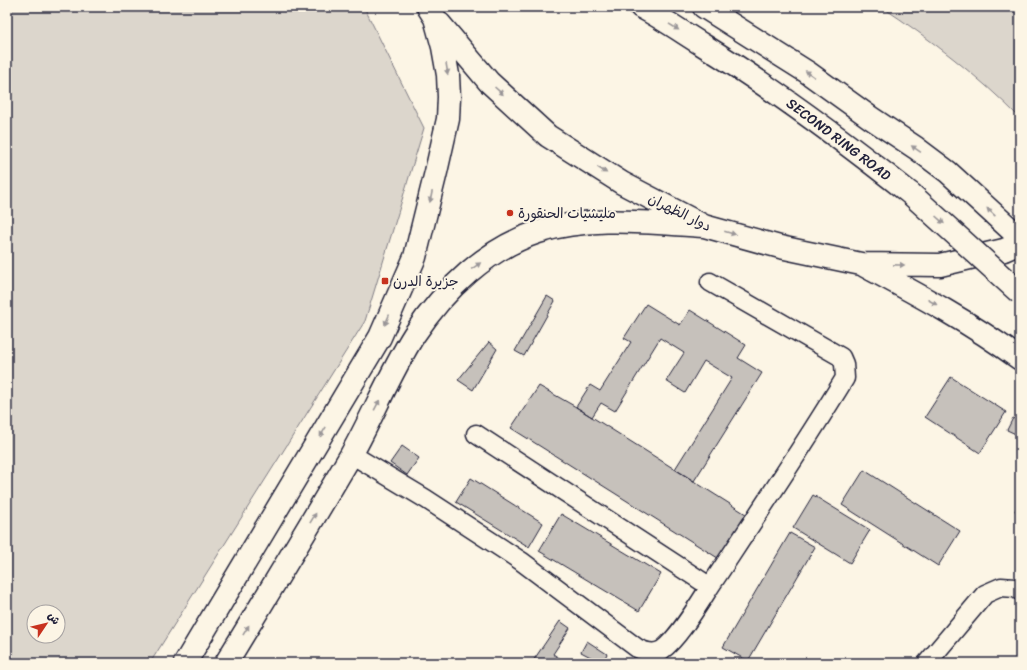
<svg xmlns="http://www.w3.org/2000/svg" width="1027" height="670" viewBox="0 0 1027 670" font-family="Sriracha,'Playpen Sans Arabic',sans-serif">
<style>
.green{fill:#dcd6cc;stroke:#7f7c84;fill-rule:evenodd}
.building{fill:#c6c1bb;stroke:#22223b}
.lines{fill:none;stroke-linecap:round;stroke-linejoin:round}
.street-casing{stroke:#22223b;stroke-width:21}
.highway-casing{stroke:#22223b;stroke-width:25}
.street{stroke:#fcf5e5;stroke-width:18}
.highway{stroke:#fcf5e5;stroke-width:22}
.highway-bridge-casing{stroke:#22223b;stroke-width:25;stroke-linecap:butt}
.highway-bridge{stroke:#fcf5e5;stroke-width:22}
.oneway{fill:#9a9698}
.poi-dot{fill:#c8321e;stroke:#fcf5e5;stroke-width:1.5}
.labels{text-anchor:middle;stroke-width:4;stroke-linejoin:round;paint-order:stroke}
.street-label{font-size:14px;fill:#22223b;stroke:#fcf5e5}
.poi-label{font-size:14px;fill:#22223b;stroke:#fcf5e5;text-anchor:start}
</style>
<rect width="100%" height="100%" fill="#fcf5e5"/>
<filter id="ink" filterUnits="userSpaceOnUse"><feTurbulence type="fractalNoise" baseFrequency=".025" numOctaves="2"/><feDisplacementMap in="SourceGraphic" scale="8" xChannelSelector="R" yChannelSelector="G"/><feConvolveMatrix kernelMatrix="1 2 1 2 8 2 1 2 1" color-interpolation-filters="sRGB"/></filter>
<g filter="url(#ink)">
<!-- green -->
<path class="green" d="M7,7H364L424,128L365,321L150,663H7ZM34,612H58V636H34Z
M882,7H1020V118C981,78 929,38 882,7Z"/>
<!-- building -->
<path class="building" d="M547,296L555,301L524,356L515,351Z
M646,304L680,325L690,310L746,345L738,358L762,373L694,481L675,469L732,378L704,361L685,393L666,381L684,353L660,338L615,411L601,403L592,417L576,407L590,385L600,391L631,342L624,338Z
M489,342L497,349L473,390L458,380Z
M951,377L1006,412L980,453L925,417Z
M539,386L576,407L749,516L721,560L511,428Z
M1013,418L1020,421V436L1007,430Z
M402,446L419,458L407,475L390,463Z
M864,470L960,531L938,566L842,505Z
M471,478L543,523L529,547L456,502Z
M813,495L870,530L850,563L793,528Z
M1020,502V514L1015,511Z
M561,514L661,574L639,611L539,551Z
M790,533L815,547L748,661L723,647Z
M560,621L570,628L553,654L567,663H536L533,661Z
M587,641L607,654L602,663L581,652Z"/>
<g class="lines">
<!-- street casing -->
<g class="street-casing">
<path id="street" d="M476,434L709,586
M351,454L426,499L521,561L637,648C645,652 654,655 662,650C679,638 701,600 713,582C758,514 803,447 845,378L844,364L841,357L710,282
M927,663L985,594L1001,587L1015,588L1020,591"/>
</g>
<!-- highway casing -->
<g class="highway-casing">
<path id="highway" d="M641,7C662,18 682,32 703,45C776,90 844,141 911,194
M704,7L807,72L871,118L916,148L948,172L1020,238
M440,24L489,82L548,136L622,183L704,226L780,247L861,264L940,265L1004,250L1020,243
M865,266C919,295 971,323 1020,359
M185,663L380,337L415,257L436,172L448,119L449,97L448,75L443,47L435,18L428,7
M226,663C268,594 310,525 351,455C373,416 390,373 414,335C444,290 486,249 538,232C592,215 649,223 704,226"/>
</g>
<!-- street -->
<use href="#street" class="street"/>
<!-- highway -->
<use href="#highway" class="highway"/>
<!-- highway-bridge casing -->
<g class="highway-bridge-casing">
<path id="highway-bridge" d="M911,194L1020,293"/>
</g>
<!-- highway-bridge -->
<use href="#highway-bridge" class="highway-bridge"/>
</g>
<!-- one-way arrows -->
<defs><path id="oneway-solid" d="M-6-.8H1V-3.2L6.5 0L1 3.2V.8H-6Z"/></defs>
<g class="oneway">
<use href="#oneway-solid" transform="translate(674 27) rotate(32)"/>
<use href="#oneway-solid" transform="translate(447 69) rotate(81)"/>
<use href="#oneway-solid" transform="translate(810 74) rotate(-145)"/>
<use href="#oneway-solid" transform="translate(499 91) rotate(42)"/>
<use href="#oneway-solid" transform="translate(916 149) rotate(-145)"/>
<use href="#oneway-solid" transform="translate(602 170) rotate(33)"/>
<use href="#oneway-solid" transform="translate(431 197) rotate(102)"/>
<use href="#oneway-solid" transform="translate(991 212) rotate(-137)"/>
<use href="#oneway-solid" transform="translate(940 220) rotate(42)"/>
<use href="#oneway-solid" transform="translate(730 233) rotate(16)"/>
<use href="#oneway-solid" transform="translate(899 265) rotate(1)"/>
<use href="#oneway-solid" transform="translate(476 266) rotate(-35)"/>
<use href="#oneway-solid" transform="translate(932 302) rotate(30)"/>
<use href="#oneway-solid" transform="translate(387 320) rotate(114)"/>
<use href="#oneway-solid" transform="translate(377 405) rotate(-62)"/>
<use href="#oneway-solid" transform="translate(323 432) rotate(121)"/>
<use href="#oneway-solid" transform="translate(313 518) rotate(-59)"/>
<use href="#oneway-solid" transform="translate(246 630) rotate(-59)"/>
</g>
</g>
<!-- markers -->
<g class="poi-dot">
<circle cx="510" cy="213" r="4"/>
<rect x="381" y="277" width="8" height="8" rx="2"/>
</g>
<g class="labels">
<!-- street labels -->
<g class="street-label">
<text transform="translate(839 139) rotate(37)" y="5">SECOND RING ROAD</text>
<text transform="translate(680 212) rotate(26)" y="5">دوار الظهران</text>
</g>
<!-- poi labels -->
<g class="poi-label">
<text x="518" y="218">مليشيات الحنقورة</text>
<text x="393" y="286">جزيرة الدرن</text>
</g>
</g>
<!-- margin -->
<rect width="1027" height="670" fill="none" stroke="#fcf5e5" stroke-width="24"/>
<rect x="12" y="12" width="1003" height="646" fill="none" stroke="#22223b" stroke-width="1.5" filter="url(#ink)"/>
<!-- north arrow -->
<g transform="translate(46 624) rotate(55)"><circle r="19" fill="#fcf5e5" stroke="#a5a1a1"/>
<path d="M0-3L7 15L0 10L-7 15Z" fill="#c8321e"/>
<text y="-6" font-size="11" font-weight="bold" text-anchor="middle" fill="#22223b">ش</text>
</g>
</svg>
